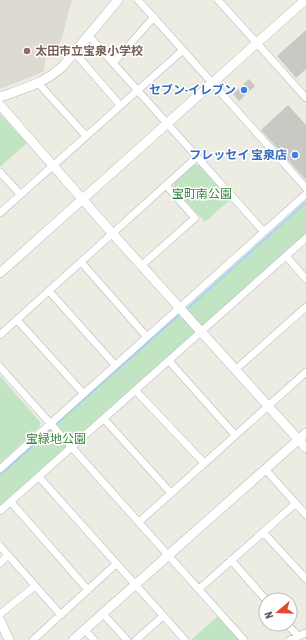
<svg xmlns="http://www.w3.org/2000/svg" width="306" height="640" viewBox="0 0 306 640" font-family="'Asap Condensed','Noto Sans JP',sans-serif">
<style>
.education{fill:#dddbd1}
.green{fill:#c1e4c2}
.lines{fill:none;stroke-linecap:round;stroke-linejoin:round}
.stream{stroke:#a6d2fb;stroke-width:2}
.building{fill:#cac8c2}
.minor-casing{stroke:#b6b9bd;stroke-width:8}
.tertiary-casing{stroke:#b6b9bd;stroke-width:10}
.minor{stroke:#fff;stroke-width:7}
.tertiary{stroke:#fff;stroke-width:9}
.education-dot{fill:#8d6e63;stroke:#fff;stroke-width:1.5}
.shop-dot{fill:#3f7fe0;stroke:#fff;stroke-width:1.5}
.labels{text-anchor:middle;stroke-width:3;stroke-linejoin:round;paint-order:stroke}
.education-label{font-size:12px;font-weight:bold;fill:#785e54;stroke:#fff;text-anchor:start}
.shop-label{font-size:12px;font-weight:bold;fill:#366cbe;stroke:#fff;text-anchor:end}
.park-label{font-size:12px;fill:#398440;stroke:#fff}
</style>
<rect width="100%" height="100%" fill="#edece3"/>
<!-- education -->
<path class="education" d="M0,0H72L60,44L46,59L43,72L0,89Z"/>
<!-- green -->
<path class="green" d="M0,114L27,143L0,167Z
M194,165H199L230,200L205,222L174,188V183Z
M306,202V233L0,506V473Z
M0,376L41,423L39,427L0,463Z
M220,614L244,640H191Z"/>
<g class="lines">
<!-- stream -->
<path class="stream" d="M189,307L306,202
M58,422L179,315
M0,475L49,431"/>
</g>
<!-- building -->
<path class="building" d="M306,30V69L296,78L277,56Z
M249,79L255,86L239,101L233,94Z
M288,105L306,125V180L261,130Z"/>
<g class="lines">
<!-- minor casing -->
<g class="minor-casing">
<path id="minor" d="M138,0L306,188
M218,0L306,98
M89,36L264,232
M75,53L120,105
M113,63L154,17
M38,83L86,136
M0,172L20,194
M0,213L183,50
M286,256L306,279
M81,262L147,337
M142,265L195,218L166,185
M49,291L115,365
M17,320L83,393
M0,335L197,157
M169,361L235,435
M0,367L244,640
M235,370L306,307
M136,391L204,463
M104,419L171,493
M0,469L306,194
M265,469L306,515
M39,477L185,640
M11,502L88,590
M0,511L306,238
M139,522L306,372
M263,532L306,579
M0,546L61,615
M231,560L266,600
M0,563L8,555
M199,589L296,503
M0,614L35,586
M103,614L127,640
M287,624L298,636
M85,630L94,640
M33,640L116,564
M136,640L163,616
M290,640L306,633"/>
</g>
<!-- tertiary casing -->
<g class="tertiary-casing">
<path id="tertiary" d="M0,97C23,89 45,83 63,66L118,0
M0,105L112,233L306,448
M0,273L305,0
M0,620L9,640
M73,640L306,433"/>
</g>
<!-- minor -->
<use href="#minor" class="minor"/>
<!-- tertiary -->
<use href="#tertiary" class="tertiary"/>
</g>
<!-- markers -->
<circle class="education-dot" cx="27" cy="51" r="4"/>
<g class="shop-dot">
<circle cx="244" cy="90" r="4"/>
<circle cx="295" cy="155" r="4"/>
</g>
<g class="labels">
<!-- education labels -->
<g class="education-label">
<text x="35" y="55">太田市立宝泉小学校</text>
</g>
<!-- shop labels -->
<g class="shop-label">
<text x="236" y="94">セブン-イレブン</text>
<text x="287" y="159">フレッセイ 宝泉店</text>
</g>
<!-- park labels -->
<g class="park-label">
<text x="202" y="198">宝町南公園</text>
<text x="56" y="443">宝緑地公園</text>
</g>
</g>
<!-- north arrow -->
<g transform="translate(278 612) rotate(251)"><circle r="19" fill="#ffffff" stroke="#bdbfc1"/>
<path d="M0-3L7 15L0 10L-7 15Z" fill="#e14b36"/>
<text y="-6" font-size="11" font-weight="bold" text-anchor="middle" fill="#5b5f63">N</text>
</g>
</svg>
